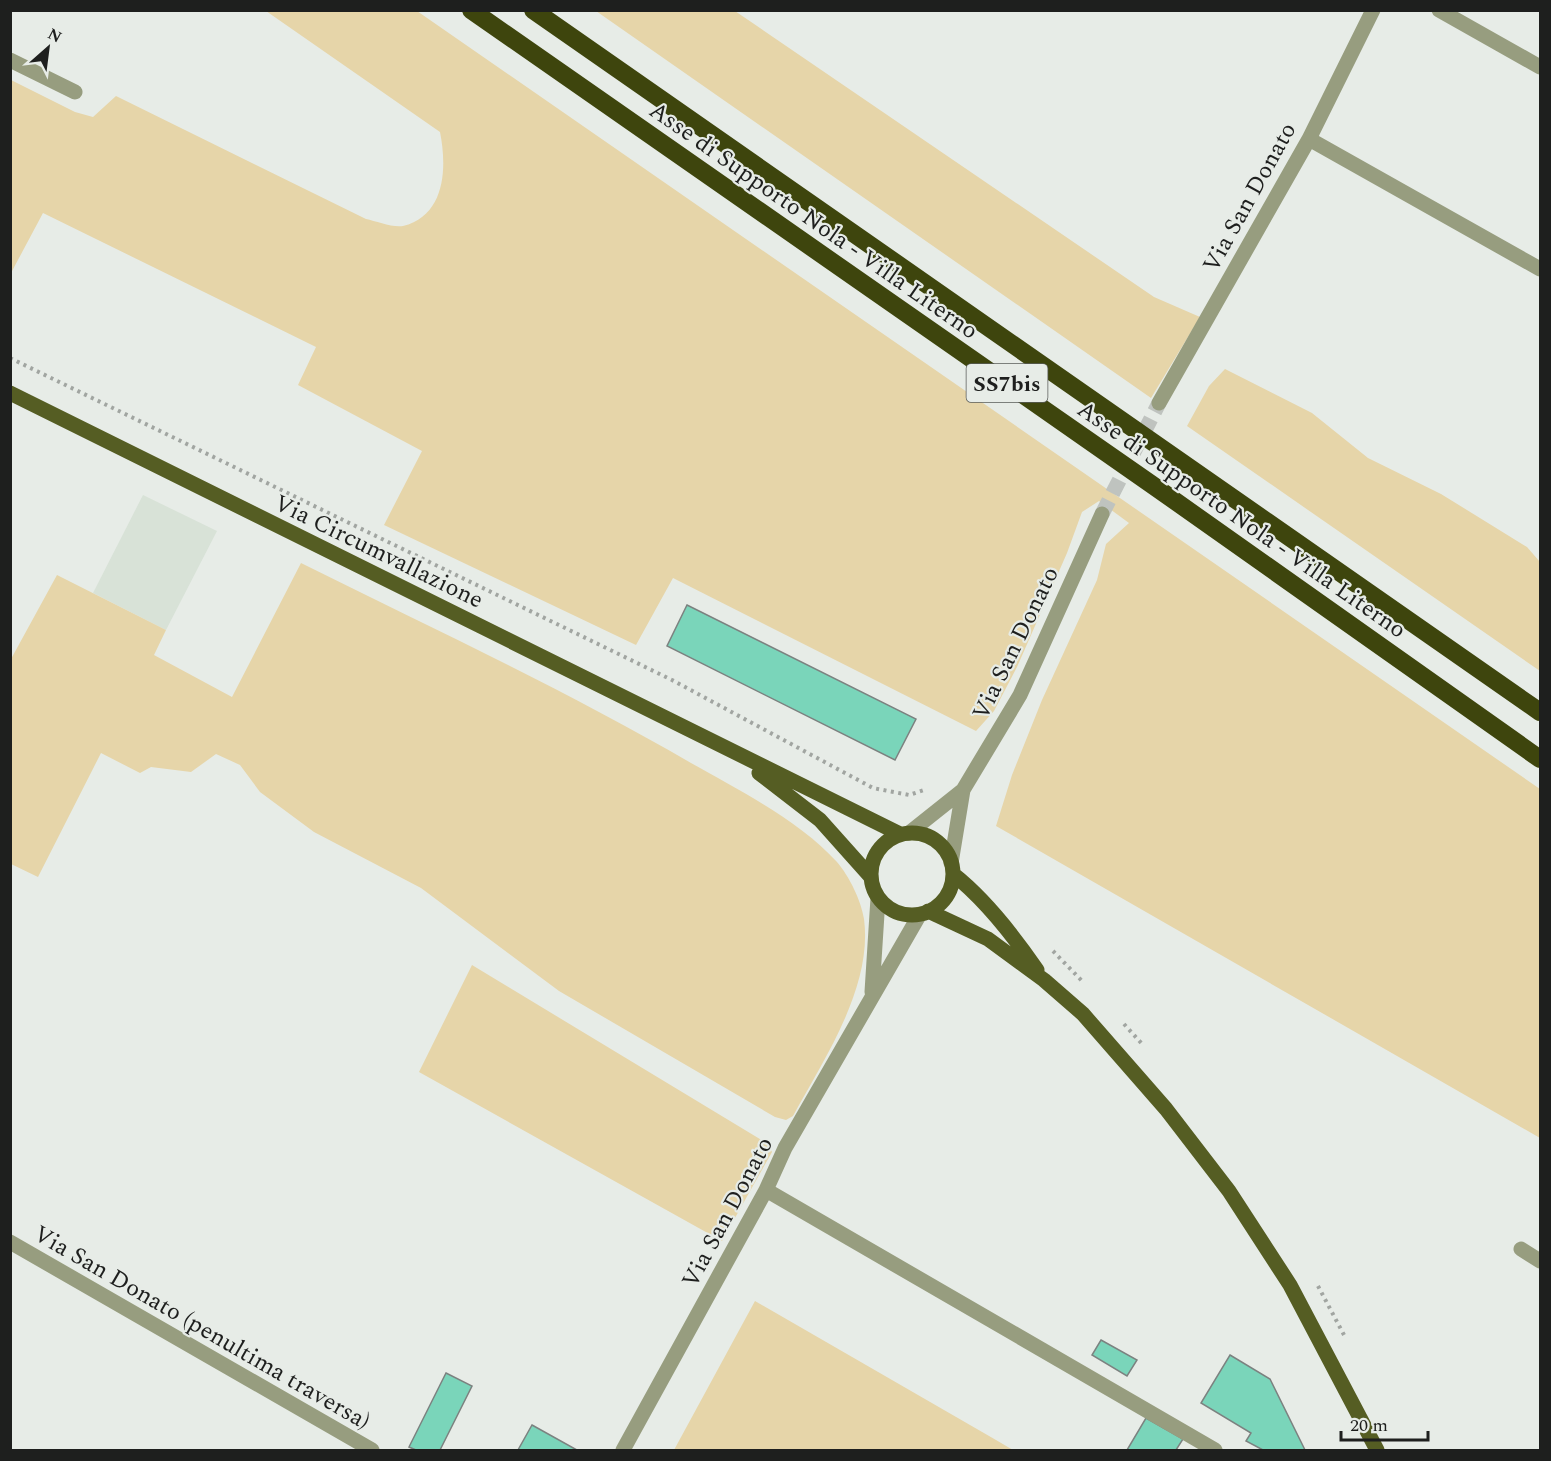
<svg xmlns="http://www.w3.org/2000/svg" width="1551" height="1461" viewBox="0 0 1551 1461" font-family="Spectral,serif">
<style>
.built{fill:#d8e2d7}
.green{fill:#e6d5a9}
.building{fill:#7ad5ba;stroke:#7c8280;stroke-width:1.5}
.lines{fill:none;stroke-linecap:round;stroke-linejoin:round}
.minor-tunnel{stroke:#bfc3bf;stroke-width:15;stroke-dasharray:15 8;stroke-linecap:butt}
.path{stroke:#a1a5a1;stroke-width:4;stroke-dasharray:3 4.5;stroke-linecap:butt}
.minor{stroke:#979d7f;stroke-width:15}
.major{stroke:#555d23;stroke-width:15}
.highway{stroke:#3e450d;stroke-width:18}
.labels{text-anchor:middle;stroke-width:4.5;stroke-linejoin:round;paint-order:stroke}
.shield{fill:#e7ece7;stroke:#5a5c5a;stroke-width:1.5}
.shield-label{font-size:22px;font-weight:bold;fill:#1e1f1e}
.street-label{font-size:24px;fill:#1e1f1e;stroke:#e7ece7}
</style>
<rect width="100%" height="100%" fill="#e7ece7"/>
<!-- built -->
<path class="built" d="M143,495L217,531L166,630L93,593Z"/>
<!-- green -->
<path class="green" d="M266,11H417L1540,789V1138L996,826L1012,775L1042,700L1097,580L1106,544L1129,523L1099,501L1082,512L1067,553L1017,667L994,711L976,731L673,578L636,645L384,525L422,451L298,385L316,347L43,213L11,273V80L75,112L93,117L116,96L366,219C376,221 393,228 403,226C446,215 447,167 440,132Z
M596,11H735L1154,297L1200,317L1151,398Z
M1225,369L1312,413L1368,458L1441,494L1527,547L1540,562V671L1187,426L1209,386Z
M301,563C432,628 565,690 691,763C739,790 800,821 837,862C849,876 861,900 864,919C873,987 824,1059 793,1116L786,1120L775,1117L559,991L421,888L314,832L260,792L240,765L216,754L191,772L151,767L140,773L101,753L38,877L11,864V659L57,575L166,630L154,655L232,697Z
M472,965L768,1144L772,1152L722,1241L419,1072Z
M755,1301L996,1440L1013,1450H674Z"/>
<!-- building -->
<path class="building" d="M687,605L916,719L895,760L667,646Z
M1101,1340L1137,1360L1127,1376L1092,1355Z
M1230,1355L1270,1379L1305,1450H1263L1246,1441L1251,1433L1201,1403Z
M446,1373L472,1386L440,1450H416L409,1447Z
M1146,1418L1183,1439L1176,1450H1127Z
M532,1425L577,1450H518Z"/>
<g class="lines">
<!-- minor-tunnel -->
<path class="minor-tunnel" d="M1102,514L1159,403"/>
<!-- path -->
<path class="path" d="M10,358L672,680L873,788L909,795L924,790
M1053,951L1083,982
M1124,1024L1143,1045
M1318,1286L1344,1335"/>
<!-- minor -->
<path class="minor" d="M1439,10L1540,67
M10,60L75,92
M1309,139L1540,269
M1159,403L1309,139L1373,10
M909,833L963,790
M951,863L963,790L1020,695L1102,514
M872,992L878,898
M766,1190L1215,1450
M10,1242L372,1450
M1521,1249L1540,1261
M623,1450L766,1190L785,1148L920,914"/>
<!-- major -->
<path class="major" d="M10,393L900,834
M759,773L820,820L870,876
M871 874a41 41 0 1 1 82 0a41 41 0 1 1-82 0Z
M953,874C986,900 1013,935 1037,970
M928,911L988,939L1044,980L1083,1014L1166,1109L1229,1191L1290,1285L1377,1450"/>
<!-- highway -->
<path class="highway" d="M471,10L1151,484L1540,759
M533,10L1540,712"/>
</g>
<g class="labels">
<!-- shield labels -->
<rect class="shield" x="966.5" y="364" width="81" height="38" rx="4.5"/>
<g class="shield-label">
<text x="1007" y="391">SS7bis</text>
</g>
<!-- street labels -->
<g class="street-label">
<text transform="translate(1249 197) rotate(-61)" y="8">Via San Donato</text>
<text transform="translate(814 220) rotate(35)" y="8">Asse di Supporto Nola - Villa Literno</text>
<text transform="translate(1242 519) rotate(35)" y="8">Asse di Supporto Nola - Villa Literno</text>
<text transform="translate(379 551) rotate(26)" y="8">Via Circumvallazione</text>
<text transform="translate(1015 643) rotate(-64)" y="8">Via San Donato</text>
<text transform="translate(727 1212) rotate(-62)" y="8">Via San Donato</text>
<text transform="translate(202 1327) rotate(30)" y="8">Via San Donato (penultima traversa)</text>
</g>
</g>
<!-- border -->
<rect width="1551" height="1461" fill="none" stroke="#1e1f1e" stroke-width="24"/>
<!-- north arrow -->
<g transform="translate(48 48) rotate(28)" stroke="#e7ece7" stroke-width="4.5" paint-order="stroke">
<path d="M0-4.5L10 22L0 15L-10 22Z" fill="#1e1f1e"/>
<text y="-9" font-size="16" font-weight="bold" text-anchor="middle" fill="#1e1f1e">N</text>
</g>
<!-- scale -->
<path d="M1341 1431v9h87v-9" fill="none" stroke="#1e1f1e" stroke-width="3"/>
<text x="1350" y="1431" font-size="18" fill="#1e1f1e" stroke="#e7ece7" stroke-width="4.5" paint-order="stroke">20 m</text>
</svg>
